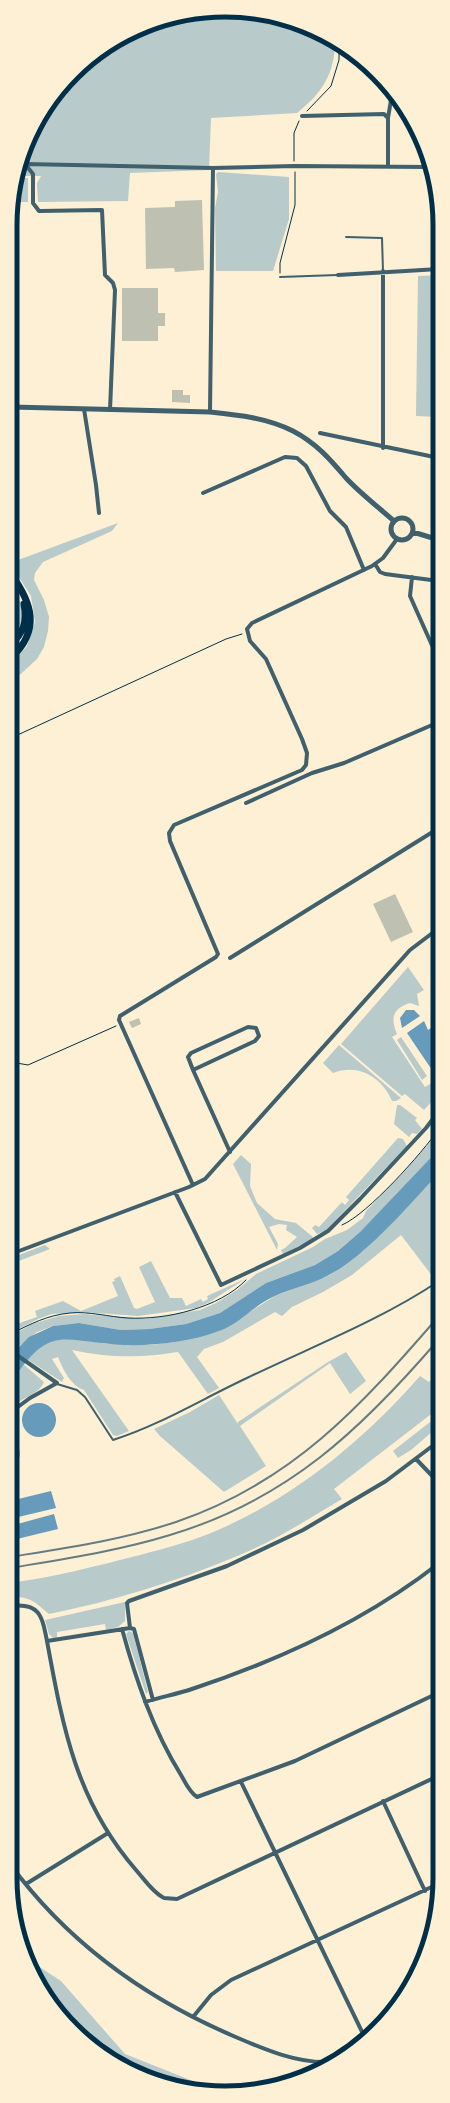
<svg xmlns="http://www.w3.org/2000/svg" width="450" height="2103" viewBox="0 0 450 2103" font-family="Jost,sans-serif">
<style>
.green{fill:#b9caca}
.water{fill:#669bbc}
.building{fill:#bec0b2}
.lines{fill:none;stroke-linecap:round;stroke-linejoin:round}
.path{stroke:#003049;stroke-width:1}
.service{stroke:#3f606c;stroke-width:2}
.minor{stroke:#3f606c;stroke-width:4}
.tertiary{stroke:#3f606c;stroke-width:5}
.trunk{stroke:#003049;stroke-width:7}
.rail{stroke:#657d81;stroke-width:2}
.rim{fill:none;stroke:#003049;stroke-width:5}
</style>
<rect width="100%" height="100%" fill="#fdf0d5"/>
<!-- green -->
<path class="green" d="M253,12L320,32L335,43C334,75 322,93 297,113L211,118L209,170L130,173L128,201L38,202L37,183L41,176H19L39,118L94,55L169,17Z
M218,172L289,177V219L273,271H216L215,208L218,192L216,174Z
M18,178H28V202H12Z
M439,275V417L416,416L418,276Z
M118,523L112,531L43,562L35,573L34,580L44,600L49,617L48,631L44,647L37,659L11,683V664L27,646L35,622L31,596L11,565V549L18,560Z
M11,585C25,605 26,620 11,640Z
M408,967L424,990L417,994L419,1006L410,1003C393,1008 390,1018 397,1034L392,1037L425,1087L435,1081L439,1086L437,1089L439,1094L424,1110L405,1094L402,1096L341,1044Z
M401,1037L427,1076L422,1080L397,1040Z
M339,1045L401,1098L396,1101H392C382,1077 358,1063 333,1073L323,1063Z
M397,1105H400L417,1118L415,1120L422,1129L417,1134L412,1133L409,1137L394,1124Z
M439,1132V1149L360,1232L338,1251L315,1265L266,1283L220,1313L186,1324L149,1329L121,1330L79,1323L53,1326L37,1332L14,1350L11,1348V1336L32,1324L59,1316L84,1314L146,1319L200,1310L216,1303L237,1290L256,1274L313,1247L325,1239L347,1230L363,1218L366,1211L404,1172Z
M398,1138L403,1139L407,1146L325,1231L317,1234L312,1228L315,1225L319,1227L342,1202L345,1205L349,1200L346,1197Z
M241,1155L251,1164L250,1186L257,1203L275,1219L296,1223L313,1237L311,1240L283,1254L281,1250L285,1248L297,1237L286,1230L287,1225L279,1224L269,1227L278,1244L277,1250L233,1164Z
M439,1173V1279L436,1281L401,1235L352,1275L323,1292L292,1307L282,1316L275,1312L223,1342L204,1349L197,1357L219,1388L208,1394L178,1352C142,1358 107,1358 72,1350L129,1431L117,1436L113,1435L84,1390C70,1385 63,1369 58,1357L52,1359L64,1378L62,1382L27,1359L40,1347L53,1341L65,1339H78L107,1344L151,1345L175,1342L219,1331L275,1296L330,1275L363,1251Z
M45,1245L50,1249L11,1264V1258Z
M151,1261L170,1298H182L186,1306L201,1299L203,1302L208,1299L207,1296L245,1279L208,1303L196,1308L138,1316L82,1312L52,1314L38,1319L11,1333V1326L37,1317L35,1311L63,1301L81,1311L118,1296L112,1282L115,1281L114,1279L120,1276L134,1308L137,1309L155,1302L139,1267Z
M346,1352L366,1381L350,1394L330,1363L240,1426L266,1466L224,1492L160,1436L154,1429L190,1412L219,1395L238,1424V1422L328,1362Z
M23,1364L44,1382C39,1395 20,1398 11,1408V1383Z
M439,1370V1408L334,1489L342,1499C307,1520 273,1542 235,1557C175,1582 113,1601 49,1614C35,1602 30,1596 10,1597V1583C54,1577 97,1566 140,1555C166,1548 193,1541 218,1530C296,1496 364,1440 420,1376L429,1382Z
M439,1415V1426L411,1450L398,1458L393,1451Z
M125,1602V1621L118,1627L106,1630L105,1624L57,1632V1638H53L49,1634L45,1620Z
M129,1631L133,1633L148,1692L146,1694L126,1634Z
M25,1955L32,1962L61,1981L125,2054L198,2083L214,2092L143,2077L73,2030L26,1960Z"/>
<!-- water -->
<path class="water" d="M406,1010H414L420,1016L402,1028L400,1018Z
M424,1021L428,1030L437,1024L439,1028V1069L434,1073L407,1033Z
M439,1149V1173C409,1205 367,1255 329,1275C309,1286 286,1289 267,1300C251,1309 237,1325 219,1331C189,1342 155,1346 124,1345C63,1342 50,1322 11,1383V1355L29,1337L53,1326L79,1323L121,1330L149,1329L186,1324L220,1313L266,1283L315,1265L338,1251L360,1232Z
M22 1420a17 17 0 1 1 34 0a17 17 0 1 1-34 0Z
M10,1438C23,1446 23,1461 10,1469Z
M51,1491L56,1508L10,1519V1501Z
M54,1514L58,1529L13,1540L10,1526Z"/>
<!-- building -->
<path class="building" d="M202,200L204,270L175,272L174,268L146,269L145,208L175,207V201Z
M122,288H158V313H165V326H158V341H122Z
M172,390H183V395H190V403L172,402Z
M395,894L413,932L391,942L373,904Z
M139,1018L141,1024L132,1028L129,1022Z"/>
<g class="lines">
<!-- path -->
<path class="path" d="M307,111L331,86L339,60V46
M294,161V133L299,121
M280,273V263L295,205V172
M11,738L226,639L242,634
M11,1062L28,1065L116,1026
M342,1225C368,1214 422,1153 439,1129
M11,1334C30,1324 48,1315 70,1313C89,1311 109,1317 128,1318C166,1320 219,1308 246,1280"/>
<!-- service -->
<path class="service" d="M346,237L382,238L383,271
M280,277L337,275
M57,1384L77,1390L85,1397L113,1440C160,1425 202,1399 247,1378C311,1347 379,1321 439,1281"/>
<!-- minor -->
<path class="minor" d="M302,116L384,114L388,118V167
M388,118L392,94
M25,164L33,174V203L39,211L102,210L105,275L113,283L115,290L110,410
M26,164L213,168L294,166L428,167
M383,271V448
M338,275L439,269
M84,409L96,485L99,513
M210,412L213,168
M320,433L439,458
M203,493L285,457L297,458L306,466L330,511L346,527L364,570
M375,564L380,572L385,574L439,581
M412,577L410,596L439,661
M246,803L312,773L344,763L439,722
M230,958L439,828
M193,1070L255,1041L259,1036L256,1028L248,1027L191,1053L188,1057L193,1070L230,1152
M193,1185L119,1020L120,1016L216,957L218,954L170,841L169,833L174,825L302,770L306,765L307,753L302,739L266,659L250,641L247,629L252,623L372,566L383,558L397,539
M175,1192L221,1285L300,1248L328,1231L360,1199L426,1128L439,1111
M11,1254L189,1187L205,1179L410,950L439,928
M11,1412L30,1398L57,1383L11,1351
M416,1459L439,1483
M10,1606C40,1602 42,1616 47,1641L130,1628L127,1603L129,1601L227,1566L303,1530L386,1481L439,1441
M130,1628L134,1629L153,1700
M122,1629C136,1680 153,1730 181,1775C185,1782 190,1793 197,1797L295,1761L438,1693
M47,1641C63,1728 76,1801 136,1870C144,1879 153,1893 164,1898L177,1899L438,1776
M145,1702C161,1697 177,1694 192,1689C280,1660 365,1621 438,1564
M241,1782L366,2040
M383,1801L425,1891
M10,1864C68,1943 148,2000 238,2038C266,2050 297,2063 328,2062
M26,1884L108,1833
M193,2017L211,1995L231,1980L438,1884"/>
<!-- tertiary -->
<path class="tertiary" d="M12,407L210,412C239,415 267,418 293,431C316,443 330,459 346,478C360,493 378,507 394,521
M391 529a11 11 0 1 1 22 0a11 11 0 1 1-22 0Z
M413,532L439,540"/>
<!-- trunk -->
<path class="trunk" d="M11,643C24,634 27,619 24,604
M11,658C41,630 32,603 11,574"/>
<!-- rail -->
<path class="rail" d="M10,1557C66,1548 122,1540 176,1522C293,1482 361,1406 439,1316
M10,1568C64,1559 118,1551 170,1535C287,1500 361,1430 439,1339"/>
</g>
<!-- crop -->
<path d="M0 0H450V2103H0ZM225 17H225A208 208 0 0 1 433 225V1878A208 208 0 0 1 225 2086H225A208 208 0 0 1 17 1878V225A208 208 0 0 1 225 17Z" fill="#fdf0d5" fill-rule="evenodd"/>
<path class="rim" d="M225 17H225A208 208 0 0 1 433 225V1878A208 208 0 0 1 225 2086H225A208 208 0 0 1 17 1878V225A208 208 0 0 1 225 17Z"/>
</svg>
